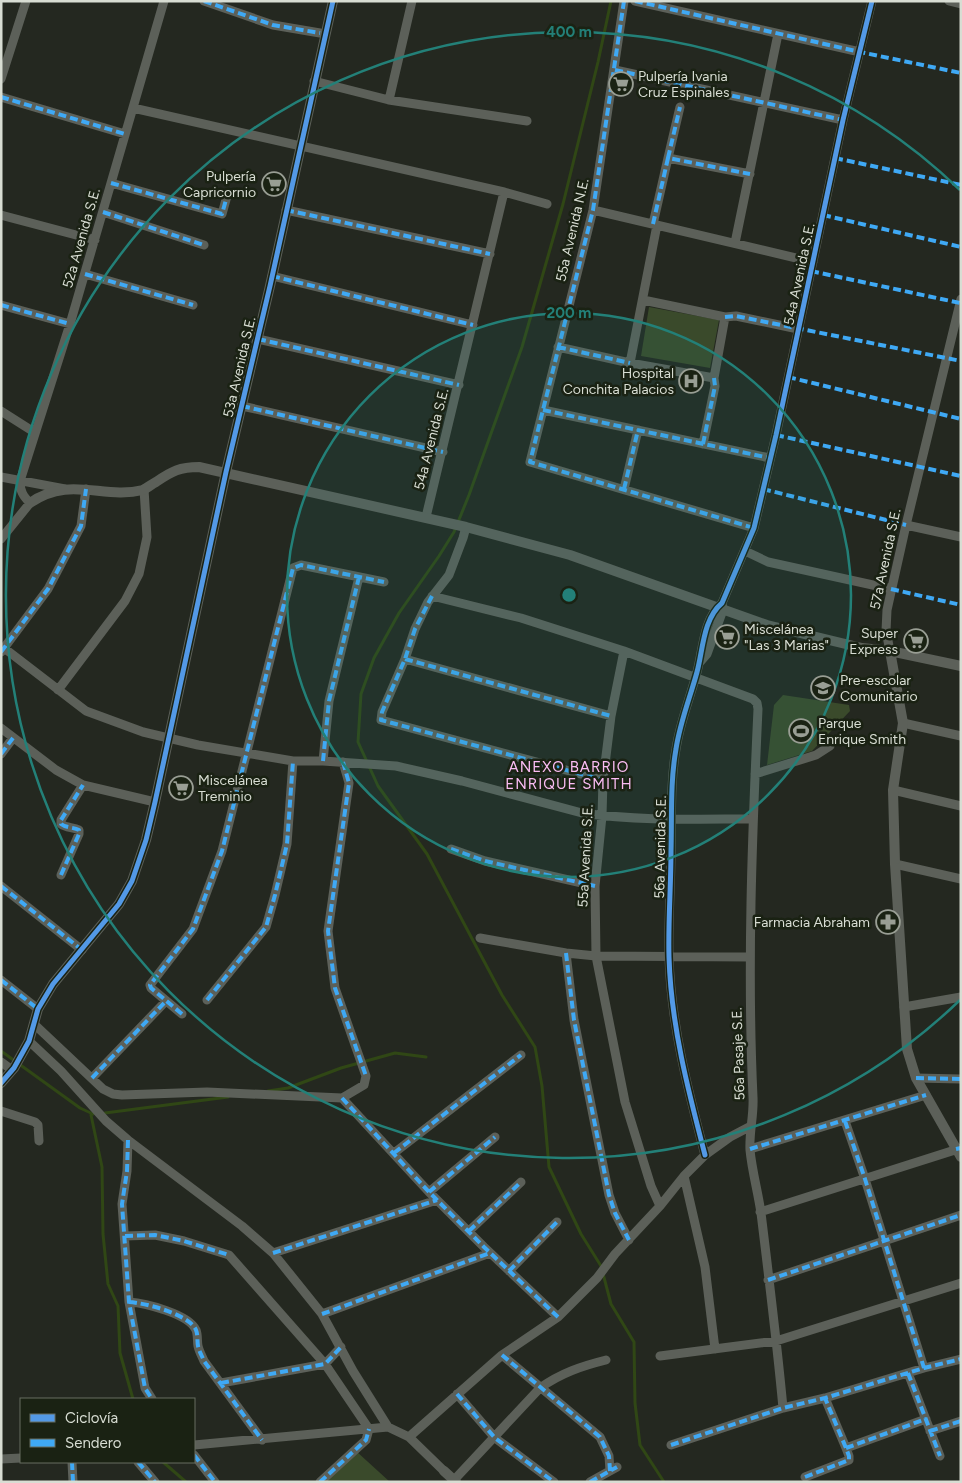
<svg xmlns="http://www.w3.org/2000/svg" width="962" height="1483" viewBox="0 0 962 1483" font-family="Figtree,sans-serif">
<style>
.green{fill:#3a4a2b}
.lines{fill:none;stroke-linecap:round;stroke-linejoin:round}
.stream{stroke:#304715;stroke-width:3}
.minor{stroke:#5c6059;stroke-width:9}
.tertiary{stroke:#5c6059;stroke-width:10}
.quiet{stroke:#3fa9f5;stroke-width:4;stroke-dasharray:8 4;stroke-linecap:butt}
.cycleway-casing{stroke:#1a2213;stroke-width:8}
.cycleway{stroke:#5399e6;stroke-width:5}
.ring{fill:none;stroke:#238078;stroke-width:2.5}
.labels{text-anchor:middle;stroke-width:5;stroke-linejoin:round;paint-order:stroke}
.poi-label{font-size:14px;fill:#d8ddd3;stroke:#1a2213;text-anchor:start}
.street-label{font-size:14px;fill:#d8ddd3;stroke:#1a2213}
.neighbourhood-label{font-size:15px;letter-spacing:1px;fill:#fabcf3;stroke:#1a2213}
.centre{fill:#238078;stroke:#1a2213;stroke-width:2.5}
.ring-label{font-size:15px;text-anchor:middle;font-weight:bold;fill:#238078;stroke:#1a2213;stroke-width:5;stroke-linejoin:round;paint-order:stroke}
</style>
<rect width="100%" height="100%" fill="#242820"/>
<!-- green -->
<path class="green" d="M649,307L719,320L710,368L641,356Z
M783,695L849,705L850,711L812,751L767,765L774,705Z
M356,1451L390,1482H322Z"/>
<g class="lines">
<!-- stream -->
<path class="stream" d="M611,1L598,62L563,204L522,347L469,495L454,532L439,556L399,613L374,658L361,694L358,742L378,786L427,854L502,995L535,1047L542,1086L549,1167L581,1234L601,1266L611,1304L634,1342L635,1403L640,1445L664,1482
M1,1051L80,1108L93,1114
M268,1091L288,1088L341,1068L395,1053L426,1057
M105,1113L228,1097
M91,1115L102,1167L103,1234L108,1284L118,1306L120,1353L133,1399
M163,1462L186,1482"/>
<!-- minor -->
<path class="minor" d="M204,1L273,25L320,33
M624,1L593,210L530,462L754,528
M635,1L860,52
M949,1L961,4
M615,70L843,120
M1,79L26,1
M314,81L389,100L527,121
M1,97L125,134
M389,100L412,1
M133,108L504,192L547,204
M668,158L680,107
M111,183L222,214L227,196
M286,210L490,254
M593,210L813,262
M103,212L204,245
M1,215L95,240
M653,224L668,158L750,174
M735,243L778,34
M85,274L193,305
M272,276L473,325
M643,300L725,317L736,316L798,329
M1,305L70,324
M258,339L459,385
M558,347L630,363L714,378
M630,363L657,225
M242,406L443,452
M543,410L770,458
M1,411L34,432
M703,444L715,386L714,378L725,317
M1,477L65,489
M624,489L638,430
M426,517L504,192
M906,525L961,537
M466,527L463,538L449,575L428,602L415,629L405,659L382,712L381,720L603,780
M1,539L30,503C23,496 20,491 20,481L70,324L164,1
M745,551L768,562L891,589
M432,596L521,618L624,651L753,699L757,703L758,709C752,838 747,968 753,1097C754,1115 749,1132 750,1150C752,1171 758,1192 761,1213C769,1278 777,1343 783,1408
M4,648L86,711L143,732L198,745L293,761H323L396,766L462,781L582,813C639,821 696,819 753,819
M624,651L611,716L603,780L602,816L595,886L596,956L625,1102L651,1186L660,1206
M890,651L886,631L887,610L906,525L961,299
M1,652L48,589L81,526L86,489
M405,659L611,716
M700,662L707,654L723,610L722,603
M58,690L125,601L139,574L147,537L144,489
M903,723L961,736
M1,728L56,770L83,785L155,802
M1,754L13,738
M323,761L329,701L359,577
M755,774L816,755L830,746
M893,790L961,806
M451,849L485,861L595,886
M895,864L961,879
M61,875L79,834V830C73,827 66,828 61,824V820L83,785
M1,886L82,950
M480,938L566,953L596,956L750,957
M566,953L574,1020L609,1195L615,1213L629,1240
M1,980L38,1009
M207,1000L266,927L275,895L287,844L293,761
M904,1007L961,997
M182,1014L151,988L150,985L193,929L222,851L293,568L301,565L384,582
M34,1024L103,1089L113,1094L122,1095L207,1092L342,1098L364,1085L366,1076L335,988L328,931L349,783L343,762
M29,1041L61,1071L106,1121L128,1140L242,1226L273,1253L322,1314L353,1371L388,1427
M1,1062L12,1070
M92,1078L166,1001
M916,1078L961,1079
M342,1098L429,1192L484,1247L558,1317
M1,1111L35,1122L38,1125L39,1141
M845,1121L865,1179L924,1368
M128,1140L127,1171L122,1204L129,1302L145,1388L152,1399
M750,1149L926,1095
M394,1153L521,1055
M705,1155C688,1090 671,1025 669,957C668,922 671,886 671,851C672,817 670,783 676,749C680,722 690,698 697,672C703,650 703,619 722,603L754,528L776,435L843,120L872,1
M684,1176L705,1267L715,1349
M429,1192L495,1137
M760,1212L961,1148
M469,1231L521,1182
M125,1236L155,1235L184,1241L229,1255L325,1364L369,1429L366,1440L320,1482
M273,1253L437,1200
M509,1271L557,1222
M768,1280L961,1215
M129,1302C145,1303 189,1314 196,1330C198,1335 197,1341 198,1346C199,1351 202,1356 204,1361L262,1440
M322,1314L490,1253
M502,1355L600,1437L609,1456L610,1471
M660,1356L776,1341L961,1283
M908,1373L940,1456
M221,1383L325,1364L341,1347
M457,1394L495,1438L554,1482
M930,1431L961,1421
M409,1437L502,1355L558,1317L597,1278L615,1254L660,1206L684,1176L705,1155L730,1137L751,1126
M194,1445L388,1427L409,1437L444,1471
M671,1445L783,1408L825,1398L924,1368L961,1359
M846,1448L926,1419
M194,1455L215,1482
M1,1459L21,1458
M72,1462L73,1482
M138,1462L155,1482
M805,1477L849,1460V1456L846,1448L825,1398
M454,1480L540,1388C561,1373 582,1366 606,1360
M590,1482L617,1467"/>
<!-- tertiary -->
<path class="tertiary" d="M30,503C70,475 103,500 143,490C147,488 152,484 156,482C172,471 180,467 199,467L466,527L570,555L767,625L862,648L890,651L961,666
M890,651L903,723L893,790L895,864L907,1049L916,1078L961,1157
M1,1083L14,1068L29,1041L38,1009L53,984L119,904L132,881L146,840L155,802L226,472L270,286L333,1
M444,1471L456,1482"/>
<!-- quiet -->
<path class="quiet" d="M204,1L273,25L320,33
M624,1L593,210L530,462L754,528
M635,1L860,52L961,73
M615,70L843,120
M1,97L125,134
M668,158L680,107
M835,158L961,185
M111,183L222,214L227,196
M286,210L490,254
M103,212L204,245
M823,215L961,247
M653,224L668,158L750,174
M811,271L960,303
M85,274L193,305
M272,276L473,325
M1,305L70,324
M725,317L736,316L961,361
M258,339L459,385
M558,347L630,363
M788,377L961,419
M242,406L443,452
M543,410L770,458
M776,435L961,476
M703,444L715,386L714,378
M624,489L638,430
M763,489L906,525
M891,589L961,605
M432,596L415,629L405,659L382,712L381,720L603,780
M1,652L48,589L81,526L86,489
M405,659L611,716
M1,754L13,738
M323,761L329,701L359,577
M343,762L349,783L328,931L335,988L366,1076
M451,849L485,861L595,886
M61,875L79,834V830C73,827 66,828 61,824V820L83,785
M1,886L82,950
M566,953L574,1020L609,1195L615,1213L629,1240
M1,980L38,1009
M207,1000L266,927L275,895L287,844L293,761
M182,1014L151,988L150,985L193,929L222,851L293,568L301,565L384,582
M92,1078L166,1001
M916,1078L961,1079
M342,1098L429,1192L484,1247L558,1317
M845,1121L865,1179L924,1368
M128,1140L127,1171L122,1204L129,1302L145,1388L152,1399
M750,1149L926,1095
M956,1149L961,1148
M394,1153L521,1055
M429,1192L495,1137
M469,1231L521,1182
M125,1236L155,1235L184,1241L229,1255
M273,1253L437,1200
M509,1271L557,1222
M768,1280L961,1215
M129,1302C145,1303 189,1314 196,1330C198,1335 197,1341 198,1346C199,1351 202,1356 204,1361L262,1440
M322,1314L490,1253
M502,1355L600,1437L609,1456L610,1471
M908,1373L940,1456
M221,1383L325,1364L341,1347
M457,1394L495,1438L554,1482
M930,1431L961,1421
M671,1445L783,1408L825,1398L924,1368L961,1359
M846,1448L926,1419
M194,1455L215,1482
M72,1462L73,1482
M138,1462L155,1482
M805,1477L849,1460V1456L846,1448L825,1398
M320,1482L366,1440L369,1429
M590,1482L617,1467"/>
<!-- cycleway casing -->
<g class="cycleway-casing">
<path id="cycleway" d="M1,1083L14,1068L29,1041L38,1009L53,984L119,904L132,881L146,840L155,802L226,472L270,286L333,1
M705,1155C688,1090 671,1025 669,957C668,922 671,886 671,851C672,817 670,783 676,749C680,722 690,698 697,672C703,650 703,619 722,603L754,528L776,435L843,120L872,1"/>
</g>
<!-- cycleway -->
<use href="#cycleway" class="cycleway"/>
</g>
<!-- distance rings -->
<circle cx="569" cy="595" r="282" fill="#238078" fill-opacity=".12"/>
<g class="ring">
<circle cx="569" cy="595" r="282"/>
<path d="M960 1000A563 563 0 1 1 960 190"/>
</g>
<!-- icons -->
<defs>
<g id="supermarket-ring" transform="scale(1.25)"><circle r="9.5" fill="#1a2213" stroke="#999e94" stroke-width="1.5"/><path d="M-6-5.5h2.5l.6 2H6L4.5 2H-2.5L-4.4-4H-6ZM-1.5 3.2a1.3 1.3 0 1 0 .1 0ZM3 3.2a1.3 1.3 0 1 0 .1 0Z" fill="#999e94"/></g>
<g id="hospital-ring" transform="scale(1.25)"><circle r="9.5" fill="#1a2213" stroke="#999e94" stroke-width="1.5"/><path d="M-5-5h3v3.5h4V-5h3V5h-3V1.5h-4V5h-3Z" fill="#999e94"/></g>
<g id="school-ring" transform="scale(1.25)"><circle r="9.5" fill="#1a2213" stroke="#999e94" stroke-width="1.5"/><path d="M0-5L7-2L0 1L-7-2ZM-4 1L0 2.5L4 1V4Q0 6-4 4Z" fill="#999e94"/></g>
<g id="stadium-ring" transform="scale(1.25)"><circle r="9.5" fill="#1a2213" stroke="#999e94" stroke-width="1.5"/><path d="M0-5a6.5 5 0 1 0 0 10a6.5 5 0 1 0 0-10ZM-3.5-1.8h7v3.6h-7Z" fill="#999e94"/></g>
<g id="pharmacy-ring" transform="scale(1.25)"><circle r="9.5" fill="#1a2213" stroke="#999e94" stroke-width="1.5"/><path d="M-2-6h4v4h4v4h-4v4h-4v-4h-4v-4h4Z" fill="#999e94"/></g>
</defs>
<g fill-rule="evenodd">
<use href="#supermarket-ring" x="621" y="84"/>
<use href="#supermarket-ring" x="274" y="184"/>
<use href="#hospital-ring" x="691" y="381"/>
<use href="#supermarket-ring" x="727" y="637"/>
<use href="#supermarket-ring" x="916" y="641"/>
<use href="#school-ring" x="823" y="688"/>
<use href="#stadium-ring" x="801" y="731"/>
<use href="#supermarket-ring" x="181" y="788"/>
<use href="#pharmacy-ring" x="888" y="922"/>
</g>
<g class="labels">
<!-- poi labels -->
<g class="poi-label">
<text x="638" y="81">Pulpería Ivania<tspan x="638" dy="16">Cruz Espinales</tspan></text>
<text x="256" y="181" text-anchor="end">Pulpería<tspan x="256" dy="16">Capricornio</tspan></text>
<text x="674" y="378" text-anchor="end">Hospital<tspan x="674" dy="16">Conchita Palacios</tspan></text>
<text x="744" y="634">Miscelánea<tspan x="744" dy="16">"Las 3 Marias"</tspan></text>
<text x="898" y="638" text-anchor="end">Super<tspan x="898" dy="16">Express</tspan></text>
<text x="840" y="685">Pre-escolar<tspan x="840" dy="16">Comunitario</tspan></text>
<text x="818" y="728">Parque<tspan x="818" dy="16">Enrique Smith</tspan></text>
<text x="198" y="785">Miscelánea<tspan x="198" dy="16">Treminio</tspan></text>
<text x="870" y="927" text-anchor="end">Farmacia Abraham</text>
</g>
<!-- street labels -->
<g class="street-label">
<text transform="translate(572 230) rotate(-77)" y="5">55a Avenida N.E.</text>
<text transform="translate(81 238) rotate(-74)" y="5">52a Avenida S.E.</text>
<text transform="translate(799 274) rotate(-78)" y="5">54a Avenida S.E.</text>
<text transform="translate(239 367) rotate(-77)" y="5">53a Avenida S.E.</text>
<text transform="translate(431 439) rotate(-76)" y="5">54a Avenida S.E.</text>
<text transform="translate(885 559) rotate(-78)" y="5">57a Avenida S.E.</text>
<text transform="translate(660 847) rotate(-89)" y="5">56a Avenida S.E.</text>
<text transform="translate(585 856) rotate(-87)" y="5">55a Avenida S.E.</text>
<text transform="translate(738 1054) rotate(-92)" y="5">56a Pasaje S.E.</text>
</g>
<!-- neighbourhood labels -->
<g class="neighbourhood-label">
<text x="569" y="772">ANEXO BARRIO<tspan x="569" dy="17">ENRIQUE SMITH</tspan></text>
</g>
</g>
<circle cx="569" cy="595" r="8" class="centre"/>
<g class="ring-label">
<text x="569" y="37">400 m</text>
<text x="569" y="318">200 m</text>
</g>
<!-- border -->
<rect width="962" height="1483" fill="none" stroke="#d8ddd3" stroke-width="5"/>
<!-- legend -->
<rect x="20" y="1398" width="175" height="65" fill="#1a2213" stroke="#666d60"/>
<rect x="30" y="1414" width="25" height="8" fill="#5399e6" stroke="#666d60"/>
<text x="65" y="1423" font-size="15" fill="#d8ddd3">Ciclovía</text>
<rect x="30" y="1439" width="25" height="8" fill="#3fa9f5" stroke="#666d60"/>
<text x="65" y="1448" font-size="15" fill="#d8ddd3">Sendero</text>
</svg>
